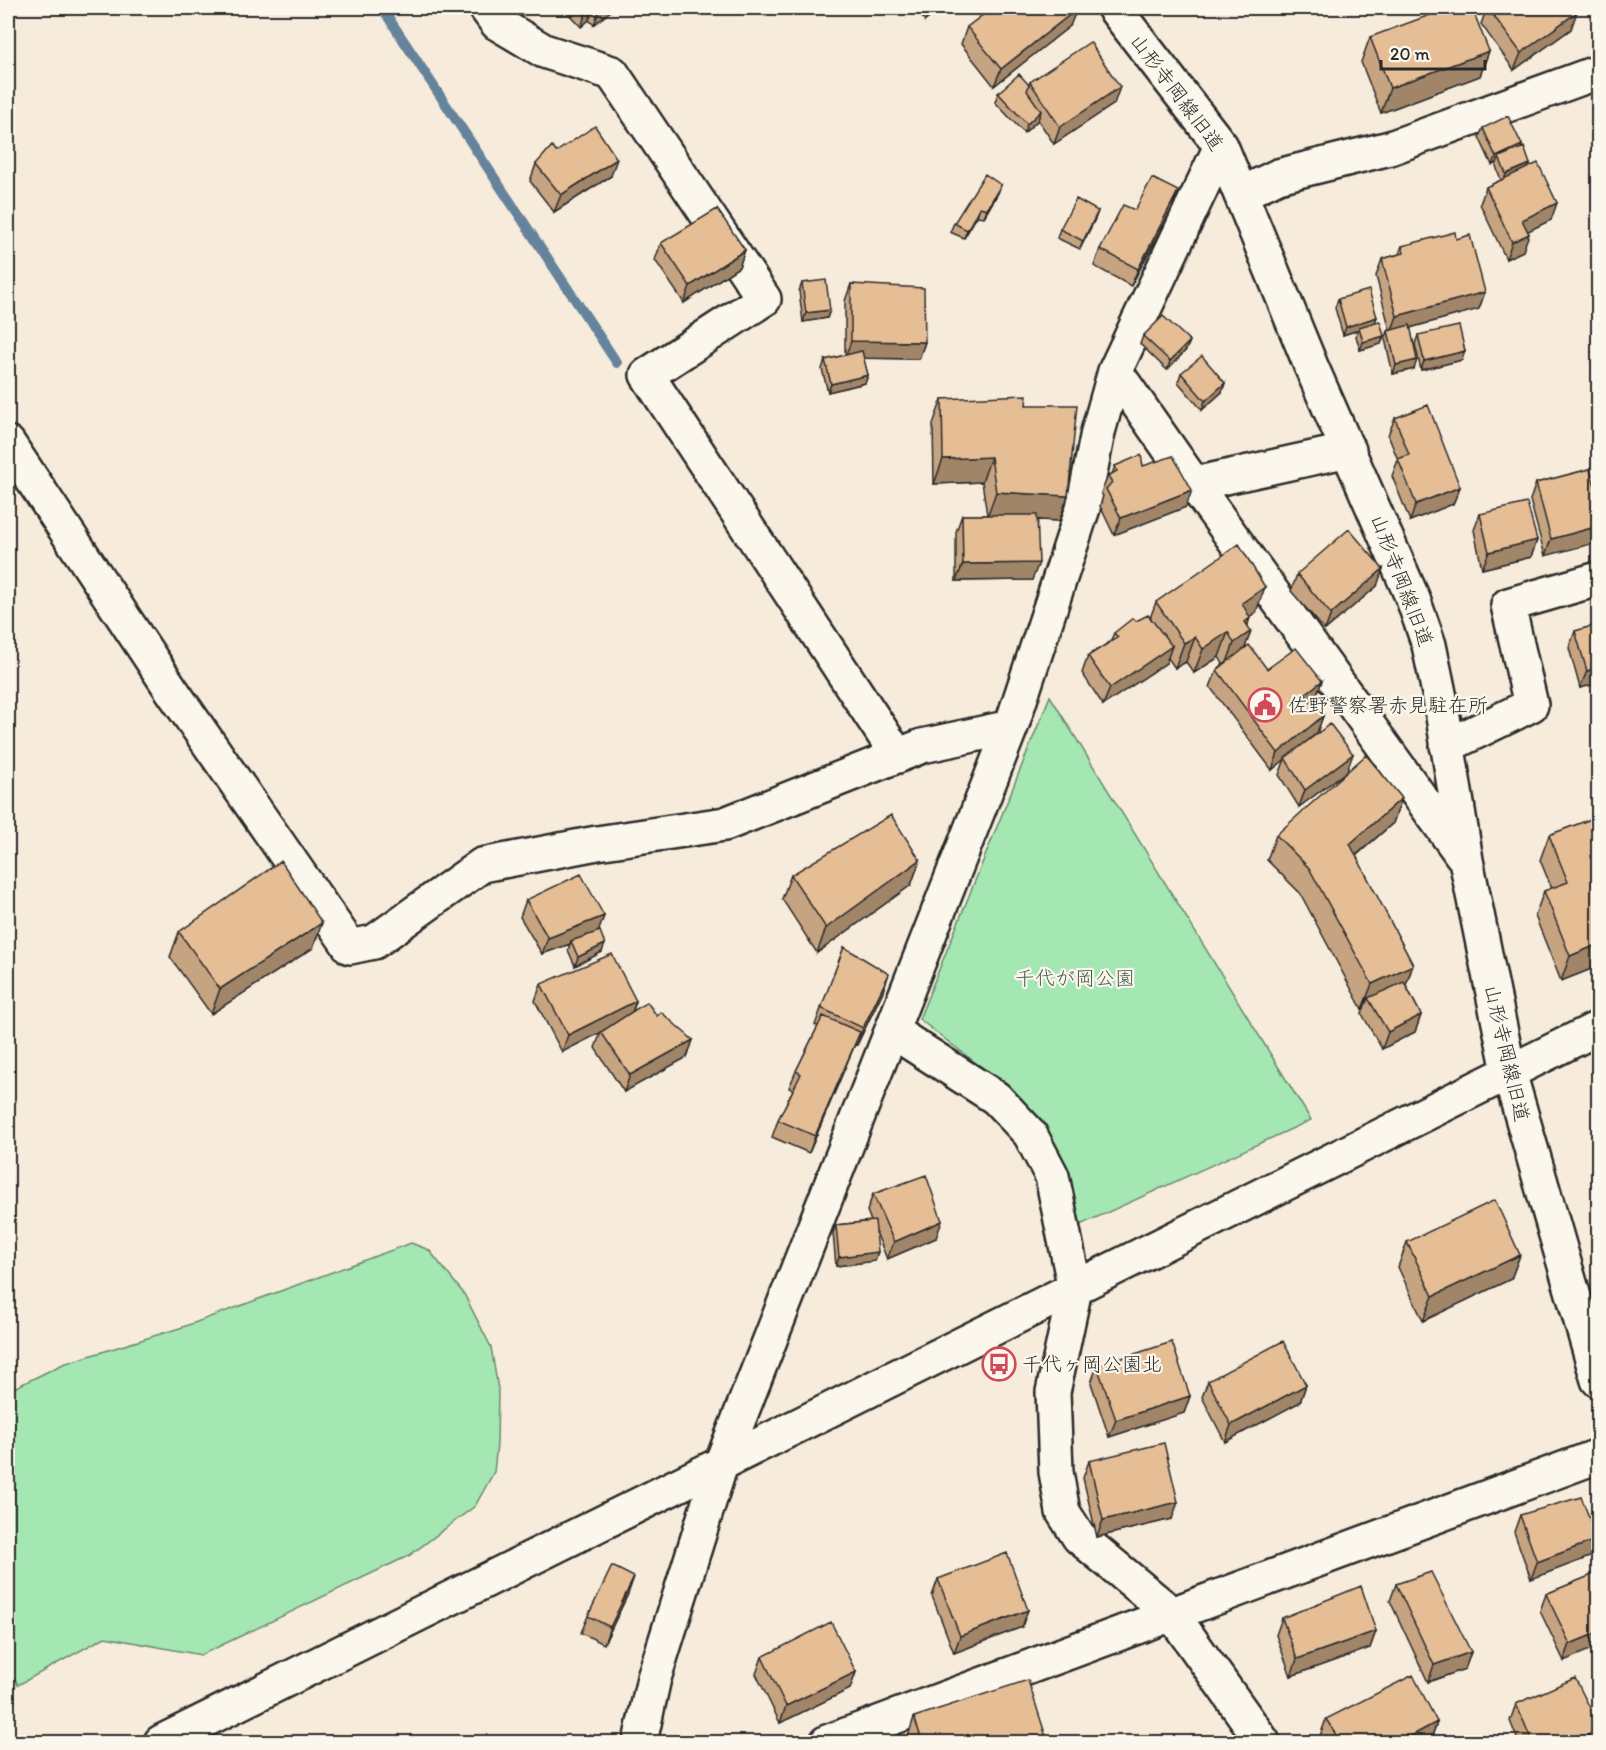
<svg xmlns="http://www.w3.org/2000/svg" width="1606" height="1750" viewBox="0 0 1606 1750" font-family="Itim,'Klee One',sans-serif">
<style>
.green{fill:#a4e7b2;stroke:#68896e;stroke-width:1.5}
.lines{fill:none;stroke-linecap:round;stroke-linejoin:round}
.stream{stroke:#65849c;stroke-width:10}
.minor-casing{stroke:#2b2b2b;stroke-width:38}
.minor{stroke:#fbf7ec;stroke-width:33}
.wall{fill:#c6a381;stroke:#2b2b2b;stroke-width:1.5}
.shaded-wall{fill:#a18569;stroke:#2b2b2b;stroke-width:1.5}
.building{fill:#e6be96;stroke:#2b2b2b;stroke-width:1.5}
.labels{text-anchor:middle;stroke-width:4.5;stroke-linejoin:round;paint-order:stroke}
.street-label{font-size:20px;fill:#2b2b2b;stroke:#fbf7ec}
.poi-label{font-size:20px;fill:#2b2b2b;stroke:#fbf7ec;text-anchor:start}
.park-label{font-size:20px;fill:#495a4d;stroke:#fbf7ec}
</style>
<rect width="100%" height="100%" fill="#f7ecdb"/>
<filter id="ink" filterUnits="userSpaceOnUse"><feTurbulence type="fractalNoise" baseFrequency=".0167" numOctaves="2"/><feDisplacementMap in="SourceGraphic" scale="12" xChannelSelector="R" yChannelSelector="G"/><feConvolveMatrix kernelMatrix="1 2 1 2 8 2 1 2 1" color-interpolation-filters="sRGB"/></filter>
<g filter="url(#ink)">
<!-- green -->
<path class="green" d="M1050,696L1311,1120L1080,1225L1055,1145L1011,1090L919,1019Z
M411,1243L429,1250L464,1294L491,1347L498,1389L497,1444L494,1472L475,1506L410,1555L201,1655L105,1637L18,1685L8,1665V1391L63,1364L183,1327Z"/>
<g class="lines">
<!-- stream -->
<path class="stream" d="M382,8L617,363"/>
<!-- minor casing -->
<g class="minor-casing">
<path id="minor" d="M486,8L497,23L544,51L612,73L764,299L647,375L898,756
M1114,8L1221,146L1311,366L1413,599L1429,645L1440,698L1466,860L1509,1072L1598,1380
M1221,146L1115,371L1194,484L1462,855
M1241,194L1278,176L1390,148L1598,72
M8,443L171,689L350,947L374,942L482,865L597,843L725,824L922,746L1011,727
M1194,484L1349,450
M1447,746L1531,705L1508,605L1598,579
M892,1031L996,1098L1030,1134L1052,1176L1075,1289L1053,1392L1056,1472L1063,1512L1079,1537L1172,1614L1263,1742
M161,1742L1598,1028
M640,1742L654,1678L720,1467L1011,727L1083,508L1098,432L1115,371
M827,1742L1598,1456"/>
</g>
<!-- minor -->
<use href="#minor" class="minor"/>
</g>
<!-- wall -->
<path class="wall" d="M563,8H614L594,25L589,20L581,27Z
M915,8H943L925,21Z
M1487,8H1574L1571,29L1514,70L1481,24Z
M1070,26L994,86L961,44L967,27Z
M1370,37L1489,51L1480,76L1381,113L1361,62Z
M1030,82L1114,104L1054,144L1038,120L1024,133L995,102L998,93L1029,85Z
M1483,128L1522,145L1521,149L1529,167L1551,220L1528,231L1523,251L1506,259L1480,204L1486,187L1501,180L1496,166L1497,163L1492,165L1479,137Z
M556,152L611,176L554,212L530,181L536,164Z
M1001,185L998,193L984,217L977,216L964,238L950,232L954,223Z
M1172,208L1131,286L1094,266L1100,249L1135,210Z
M1098,211L1095,219L1080,249L1057,238L1060,229Z
M1456,239L1485,292L1479,309L1410,328L1414,369L1393,374L1385,339L1388,331L1390,330L1376,276L1382,259L1399,254L1402,246Z
M661,243L745,250L739,267L684,303L655,260Z
M802,283L830,310L827,318L803,322L799,291Z
M851,284L925,342L919,359L863,358L868,375L865,383L828,392L822,369L825,360L845,355V301Z
M1338,299L1375,323L1384,336L1381,344L1360,350L1356,336L1358,330L1343,335L1335,308Z
M1418,335L1462,360L1421,370L1415,344Z
M1143,336L1190,341L1186,350L1167,370L1140,344Z
M1181,373L1225,383L1222,392L1202,410L1178,382Z
M942,399L1026,405L1059,521L1038,520L1032,580L956,581V532L962,515H987L982,482L934,484L933,424Z
M1395,418L1460,487L1453,504L1410,521L1392,476L1398,460L1388,435Z
M1115,466H1143L1186,507L1114,535L1100,506L1103,496L1101,493L1108,476L1112,474Z
M1590,469L1545,556L1530,500L1536,483Z
M1480,514L1537,540L1531,557L1482,569L1474,530Z
M1297,574L1377,586L1325,630L1291,591Z
M1156,602L1256,612L1249,617L1245,648L1267,669L1322,681L1315,698L1311,702L1323,716L1317,733L1294,752L1347,771L1299,807L1279,775L1285,759L1272,770L1210,687L1217,670L1223,664L1219,657L1194,673L1186,662L1175,668L1168,658L1166,663L1103,705L1082,673L1088,656L1110,642L1114,633L1136,621L1150,618Z
M1599,624V683L1580,688L1569,648L1575,631Z
M1402,798L1393,823L1356,856L1413,965L1406,985L1421,1015L1415,1032L1382,1049L1362,1014L1364,1008L1362,1009L1300,893L1267,860L1276,835Z
M1599,816V966L1561,981L1535,916L1544,891L1552,889L1540,860L1549,835Z
M920,860L911,885L817,953L782,899L791,875Z
M526,900L604,916L598,931L602,952L575,966L568,950L570,944L542,954L520,917Z
M179,932L313,948L211,1014L170,957Z
M844,947L883,991L857,1045L855,1044L809,1153L772,1137L778,1120L793,1090L789,1088L796,1071L818,1026L815,1025Z
M541,984L636,1001L633,1011L657,1016L693,1040L687,1057L624,1092L595,1048L601,1032L562,1052L535,1001Z
M873,1194L936,1238L887,1259L876,1232L875,1261L836,1266L833,1233L836,1225L871,1221L867,1211Z
M1407,1242L1520,1255L1511,1279L1423,1321L1398,1267Z
M1097,1366L1190,1396L1184,1413L1109,1437L1091,1383Z
M1208,1381L1306,1385L1300,1402L1225,1442L1202,1397Z
M1089,1461L1172,1519L1097,1537L1083,1478Z
M1520,1515L1598,1539L1592,1556L1531,1579L1514,1532Z
M1599,1572L1564,1661L1540,1611L1546,1594Z
M938,1579L1022,1627L954,1653L932,1596Z
M1396,1584L1471,1652L1465,1669L1428,1682L1390,1601Z
M628,1594L604,1644L581,1633L588,1616Z
M1282,1618L1376,1631L1370,1648L1291,1676L1276,1635Z
M762,1657L856,1672L850,1689L780,1723L756,1674Z
M1516,1704L1599,1726V1732L1595,1743H1519L1510,1721Z
M914,1717L1048,1743H906Z
M1326,1719L1437,1722L1431,1739L1424,1743H1324L1320,1736Z"/>
<!-- shaded-wall -->
<path class="shaded-wall" d="M588,8H594L589,20L581,27Z
M600,8H614L594,25Z
M930,8H943L925,21Z
M1077,9L1070,26L994,86L1001,69Z
M1577,12L1571,29L1514,70L1521,53Z
M1489,51L1480,76L1381,113L1390,88Z
M1120,87L1114,104L1054,144L1060,127Z
M1041,111L1038,120L1024,133L1027,124Z
M1522,145L1519,154L1499,157L1497,163L1492,165L1496,157Z
M617,159L611,176L554,212L561,195Z
M1530,164L1527,173L1503,183L1506,174Z
M1001,185L998,193L984,217L987,209Z
M1178,191L1172,208L1131,286L1138,269Z
M1557,203L1551,220L1516,237L1522,220Z
M980,207L977,216L964,238L967,230Z
M1098,211L1095,219L1080,249L1083,241Z
M1529,234L1523,251L1506,259L1512,242Z
M745,250L739,267L684,303L690,286Z
M1485,292L1479,309L1391,333L1397,316Z
M830,310L827,318L803,322L806,313Z
M1377,317L1374,326L1359,327L1358,330L1343,335L1346,327Z
M1384,336L1381,344L1360,350L1363,342Z
M851,341L925,342L919,359L845,358Z
M1190,341L1186,350L1167,370L1170,361Z
M1465,351L1462,360L1421,370L1424,361Z
M1417,360L1414,369L1393,374L1396,365Z
M868,375L865,383L828,392L831,384Z
M1225,383L1222,392L1202,410L1205,401Z
M991,457L982,482L934,484L943,459Z
M1460,487L1453,504L1410,521L1416,504Z
M1192,490L1186,507L1114,535L1121,518Z
M996,492L1068,496L1059,521L987,517Z
M1599,526V542L1545,556L1551,539Z
M1537,540L1531,557L1482,569L1489,552Z
M1039,563L1032,580L956,581L963,564Z
M1383,569L1377,586L1325,630L1331,614Z
M1265,587L1256,612L1233,628L1242,603Z
M1250,618L1244,636L1251,631L1242,656L1225,668L1234,643L1245,622Z
M1228,632L1219,657L1194,673L1203,649Z
M1195,637L1186,662L1175,668L1184,643Z
M1172,646L1166,663L1103,705L1110,688Z
M1599,667V683L1580,688L1587,671Z
M1322,681L1315,698L1299,711L1305,694Z
M1323,716L1317,733L1272,770L1278,753Z
M1353,754L1347,771L1299,807L1305,790Z
M1402,798L1393,823L1340,869L1350,844Z
M920,860L911,885L817,953L826,928Z
M604,916L598,933L571,941L570,944L542,954L548,938Z
M322,923L313,948L211,1014L220,989Z
M605,944L602,952L575,966L578,957Z
M1599,944V966L1561,981L1570,956Z
M1413,965L1404,990L1368,998L1364,1008L1362,1009L1372,984Z
M889,974L883,991L857,1045L863,1028Z
M636,1001L630,1018L562,1052L568,1035Z
M1421,1015L1415,1032L1382,1049L1388,1032Z
M860,1032L853,1049L809,1153L815,1136Z
M693,1040L687,1057L624,1092L630,1075Z
M942,1221L936,1238L887,1259L894,1242Z
M878,1252L875,1261L836,1266L839,1257Z
M1520,1255L1511,1279L1423,1321L1433,1296Z
M1306,1385L1300,1402L1225,1442L1231,1425Z
M1190,1396L1184,1413L1109,1437L1116,1420Z
M1178,1502L1172,1519L1097,1537L1103,1520Z
M1598,1539L1592,1556L1531,1579L1537,1562Z
M634,1577L628,1594L604,1644L610,1627Z
M1028,1610L1022,1627L954,1653L960,1636Z
M1376,1631L1370,1648L1291,1676L1297,1659Z
M1599,1632V1646L1564,1661L1570,1644Z
M1471,1652L1465,1669L1428,1682L1434,1665Z
M856,1672L850,1689L780,1723L786,1706Z
M1437,1722L1431,1739L1424,1743H1398Z
M1599,1729V1732L1595,1743H1574Z"/>
<!-- building -->
<path class="building" d="M992,8H1075L1077,9L1001,69L967,27Z
M1449,8H1472L1489,51L1390,88L1370,37Z
M1488,8H1574L1577,12L1521,53Z
M1090,42L1120,87L1060,127L1030,82Z
M1019,74L1029,85L1027,91L1041,111L1027,124L998,93Z
M1508,116L1522,145L1496,157L1483,128Z
M595,126L617,159L561,195L536,164L552,146L556,152Z
M1524,147L1530,164L1506,174L1499,157Z
M1538,163L1557,203L1522,220L1529,234L1512,242L1486,187Z
M985,174L1001,185L987,209L980,207L967,230L954,223Z
M1152,178L1178,191L1138,269L1100,249L1123,205L1135,210Z
M1076,199L1098,211L1083,241L1060,229Z
M717,209L745,250L690,286L661,243Z
M1455,232L1456,239L1470,235L1485,292L1397,316L1382,259L1404,253L1402,246Z
M826,280L830,310L806,313L802,283Z
M851,284L924,288L925,342L851,341Z
M1369,290L1377,317L1346,327L1338,299Z
M1163,316L1190,341L1170,361L1143,336Z
M1380,321L1384,336L1363,342L1359,327Z
M1410,325L1417,360L1396,365L1388,331Z
M1459,326L1465,351L1424,361L1418,335Z
M862,351L868,375L831,384L825,360Z
M1202,356L1225,383L1205,401L1181,373Z
M1027,395L1026,405H1077L1068,496L996,492L991,457L943,459L942,399Z
M1428,405L1460,487L1416,504L1398,459L1409,455L1395,418Z
M1141,455L1143,466L1173,456L1192,490L1121,518L1106,489L1112,482L1108,476L1117,471L1115,466Z
M1590,469L1599,500V526L1551,539L1536,483Z
M1527,503L1537,540L1489,552L1480,514Z
M962,515H1037L1039,563L963,564Z
M1349,529L1383,569L1331,614L1297,574Z
M1239,544L1265,587L1242,603L1250,618L1245,622L1251,631L1234,643L1228,632L1203,649L1195,637L1184,643L1156,602Z
M1148,615L1172,646L1110,688L1088,656L1118,637L1114,633L1133,618L1136,621Z
M1599,624V667L1587,671L1575,631Z
M1249,645L1267,669L1296,648L1322,681L1305,694L1323,716L1278,753L1217,670Z
M1330,724L1353,754L1305,790L1285,758Z
M1366,755L1402,798L1350,844L1413,965L1372,984L1309,868L1276,835Z
M891,815L920,860L826,928L791,875Z
M1599,816V944L1570,956L1544,891L1568,882L1549,835Z
M281,861L322,923L220,989L179,932Z
M581,874L604,916L548,938L526,900Z
M600,931L605,944L578,957L571,941Z
M844,947L889,974L863,1028L821,1008Z
M612,954L636,1001L568,1035L541,984Z
M1404,982L1421,1015L1388,1032L1368,998Z
M647,1002L657,1016L661,1012L693,1040L630,1075L601,1032Z
M823,1016L860,1032L815,1136L778,1120L801,1074L796,1071Z
M926,1175L942,1221L894,1242L873,1194Z
M1495,1200L1520,1255L1433,1296L1407,1242Z
M875,1221L878,1252L839,1257L836,1225Z
M1283,1341L1306,1385L1231,1425L1208,1381Z
M1172,1342L1190,1396L1116,1420L1097,1366Z
M1164,1443L1178,1502L1103,1520L1089,1461Z
M1581,1497L1598,1539L1537,1562L1520,1515Z
M1007,1553L1028,1610L960,1636L938,1579Z
M612,1566L634,1577L610,1627L588,1616Z
M1431,1572L1471,1652L1434,1665L1396,1584Z
M1599,1572V1632L1570,1644L1546,1594Z
M1361,1586L1376,1631L1297,1659L1282,1618Z
M831,1622L856,1672L786,1706L762,1657Z
M1413,1675L1437,1722L1398,1743H1341L1326,1719Z
M1575,1678L1599,1726V1729L1574,1743H1533L1516,1704Z
M1028,1680L1048,1743H923L914,1717Z"/>
</g>
<!-- icons -->
<defs>
<g id="civic-ring" transform="scale(1.725)"><circle r="9.5" fill="#fbf7ec" stroke="#d1495b" stroke-width="1.5"/><path d="M-.6-6.5H3V-4.5H.6V-3L4-1V1h2V6H-6V1h2V-1L-.6-3ZM-1.2 2.5V6h2.4V2.5Z" fill="#d1495b"/></g>
<g id="bus-ring" transform="scale(1.725)"><circle r="9.5" fill="#fbf7ec" stroke="#d1495b" stroke-width="1.5"/><path d="M-5-6H5V4H4V6H2V4H-2V6H-4V4H-5ZM-3.5-4V0h7V-4ZM-3.5 1.2v1.5H-2V1.2ZM2 1.2v1.5H3.5V1.2Z" fill="#d1495b"/></g>
</defs>
<g fill-rule="evenodd">
<use href="#civic-ring" x="1265" y="705"/>
<use href="#bus-ring" x="999" y="1364"/>
</g>
<g class="labels">
<!-- street labels -->
<g class="street-label">
<text transform="translate(1177 92) rotate(53)" y="7">山形寺岡線旧道</text>
<text transform="translate(1402 580) rotate(69)" y="7">山形寺岡線旧道</text>
<text transform="translate(1507 1053) rotate(77)" y="7">山形寺岡線旧道</text>
</g>
<!-- poi labels -->
<g class="poi-label">
<text x="1288" y="712">佐野警察署赤見駐在所</text>
<text x="1022" y="1371">千代ヶ岡公園北</text>
</g>
<!-- park labels -->
<g class="park-label">
<text x="1075" y="985">千代が岡公園</text>
</g>
</g>
<!-- margin -->
<rect width="1606" height="1750" fill="none" stroke="#fbf7ec" stroke-width="30"/>
<rect x="15" y="15" width="1576" height="1720" fill="none" stroke="#2b2b2b" stroke-width="2" filter="url(#ink)"/>
<!-- scale -->
<path d="M1381 60v9h104v-9" fill="none" stroke="#2b2b2b" stroke-width="3"/>
<text x="1390" y="60" font-size="18" fill="#2b2b2b" stroke="#fbf7ec" stroke-width="4.5" paint-order="stroke">20 m</text>
</svg>
